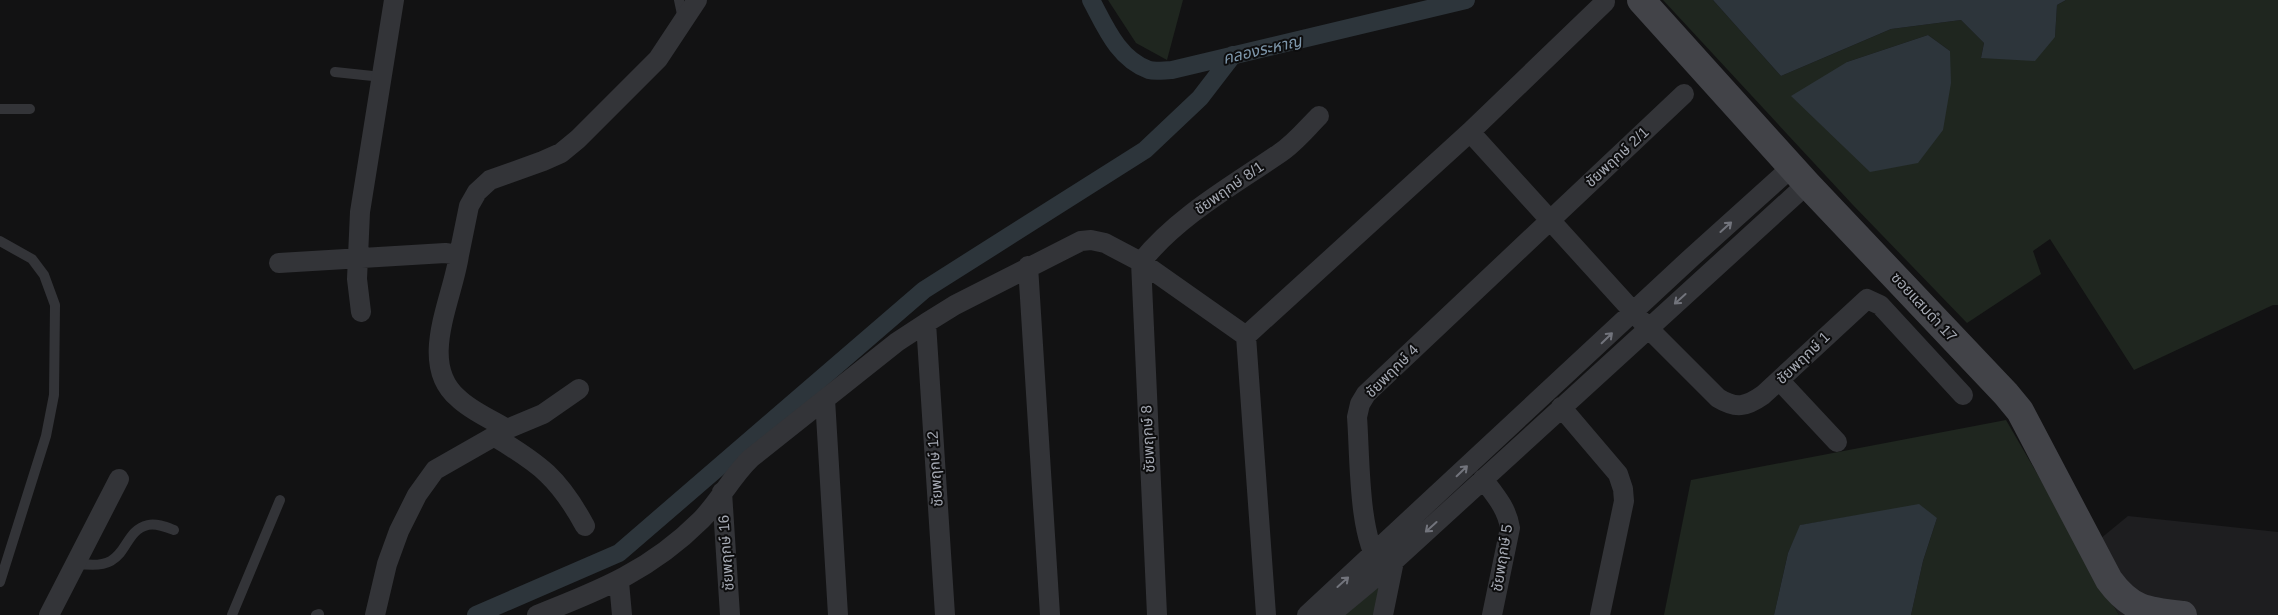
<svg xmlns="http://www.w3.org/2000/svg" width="2278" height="615" viewBox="0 0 2278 615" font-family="Helvetica,'Noto Sans Thai',sans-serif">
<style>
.built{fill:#1e1e20}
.green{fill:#1f261f;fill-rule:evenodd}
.water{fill:#2d353b}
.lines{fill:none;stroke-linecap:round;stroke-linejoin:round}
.canal{stroke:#2d353b;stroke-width:18}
.lane{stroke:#333438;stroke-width:10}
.street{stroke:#333438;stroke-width:20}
.secondary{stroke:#424348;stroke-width:28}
.oneway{stroke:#72747c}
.labels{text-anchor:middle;stroke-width:4;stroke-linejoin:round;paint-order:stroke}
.street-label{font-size:15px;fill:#a5a9b3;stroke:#0d0d0e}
.water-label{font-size:16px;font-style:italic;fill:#7e97ab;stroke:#0d0d0e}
</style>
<rect width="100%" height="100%" fill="#121213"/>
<!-- built -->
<path class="built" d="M2128,516L2278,532V615H2119L2083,553Z"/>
<!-- green -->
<path class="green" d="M1108,0H1183L1167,60L1136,43Z
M1663,0H1713L1781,76L1891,29L1961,20L1984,43L1981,58L2055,37L2057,5L2066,0H2278V305H2273L2134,370L2050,239L2033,251L2041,274L1967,323L1852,204ZM1928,35L1950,51L1847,62Z
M2006,420L2119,615H1911L1923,561L1937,518L1860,515L1801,525L1788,553L1774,615H1664L1691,480Z
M1382,582L1375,615H1342Z"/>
<!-- water -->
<path class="water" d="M1713,0H2066L2057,5L2055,37L2035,61L1981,58L1984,43L1961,20L1891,29L1781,76Z
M1928,35L1950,51L1951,83L1943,130L1918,163L1870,172L1791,96L1847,62Z
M1919,504L1937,518L1923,561L1911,615H1774L1788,553L1800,525Z"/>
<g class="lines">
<!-- canal -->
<path class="canal" d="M1091,0C1105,26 1118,59 1149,70C1156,72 1165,70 1172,70L1466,0
M476,615L619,553L924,290L1145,150L1200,98L1233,55"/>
<!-- lane -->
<path class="lane" d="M679,0L683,19
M335,72L382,77
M0,109H30
M0,241L32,259L44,275L55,305L54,395L46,436L0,582
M76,563C132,574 118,532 148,525C156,523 166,527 174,530
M232,615L280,500
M316,615L319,614"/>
<!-- street -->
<path class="street" d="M1470,132L1648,328L1718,398C1736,409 1746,407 1763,395L1867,299L1880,305L1963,395
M459,255L469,206L477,192L490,180L543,161L561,153L578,139L658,59L697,0
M279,263L445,253L459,255C453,299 417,363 458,398C471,411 491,419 507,429
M1028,266L1050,615
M361,312L357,279L360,212L394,0
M926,323L945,615
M1246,336L1470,132L1605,2
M1246,336L1266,615
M1780,381L1837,442
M825,399L838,615
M1561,407L1618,474L1623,489L1624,501L1600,615
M495,437C540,464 559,478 585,526
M1483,479C1495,495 1507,508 1510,528L1492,615
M722,492L730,615
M1380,564C1358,537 1360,454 1357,417L1360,404L1366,394L1684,94
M619,582L622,615
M49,615L119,479
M375,615L387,564L399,531L417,495L435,470L507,429L543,414L579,389
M537,615C601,590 651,570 701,520C720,501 731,477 751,458L897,342L926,323L955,305L1081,241L1091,240L1105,243L1141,262L1246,336
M1157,615L1141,262C1178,216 1232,186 1280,153C1295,143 1307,128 1319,116
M1307,615L1692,257L1792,167
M1330,615L1384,570L1807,184
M1383,615L1394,561"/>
<!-- secondary -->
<path class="secondary" d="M1641,0L1807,184L2006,394L2020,411L2109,580C2131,610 2147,611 2183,615"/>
</g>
<!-- one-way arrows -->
<defs><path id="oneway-shaft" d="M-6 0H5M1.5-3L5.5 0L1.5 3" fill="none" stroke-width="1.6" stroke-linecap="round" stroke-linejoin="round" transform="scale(1.25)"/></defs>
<g class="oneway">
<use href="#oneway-shaft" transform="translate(1726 227) rotate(-42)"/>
<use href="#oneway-shaft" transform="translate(1680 299) rotate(138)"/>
<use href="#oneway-shaft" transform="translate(1607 338) rotate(-44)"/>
<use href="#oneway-shaft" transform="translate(1462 471) rotate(-44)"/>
<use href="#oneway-shaft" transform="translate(1431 527) rotate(138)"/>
<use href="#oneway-shaft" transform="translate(1343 582) rotate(-42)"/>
</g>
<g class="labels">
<!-- street labels -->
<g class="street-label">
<text transform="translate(1617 157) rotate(-43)" y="5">ชัยพฤกษ์ 2/1</text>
<text transform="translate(1229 188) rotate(-35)" y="5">ชัยพฤกษ์ 8/1</text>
<text transform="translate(1924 307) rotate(47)" y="5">ซอยแสมดำ 17</text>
<text transform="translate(1803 358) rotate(-44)" y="5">ชัยพฤกษ์ 1</text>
<text transform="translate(1392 371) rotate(-45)" y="5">ชัยพฤกษ์ 4</text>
<text transform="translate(1148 439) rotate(-93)" y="5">ชัยพฤกษ์ 8</text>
<text transform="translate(935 469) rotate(-94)" y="5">ชัยพฤกษ์ 12</text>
<text transform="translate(726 553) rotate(-94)" y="5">ชัยพฤกษ์ 16</text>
<text transform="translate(1502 558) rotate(-81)" y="5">ชัยพฤกษ์ 5</text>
</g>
<!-- water labels -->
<g class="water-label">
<text transform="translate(1262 49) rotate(-13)" y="6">คลองระหาญ</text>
</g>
</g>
</svg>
